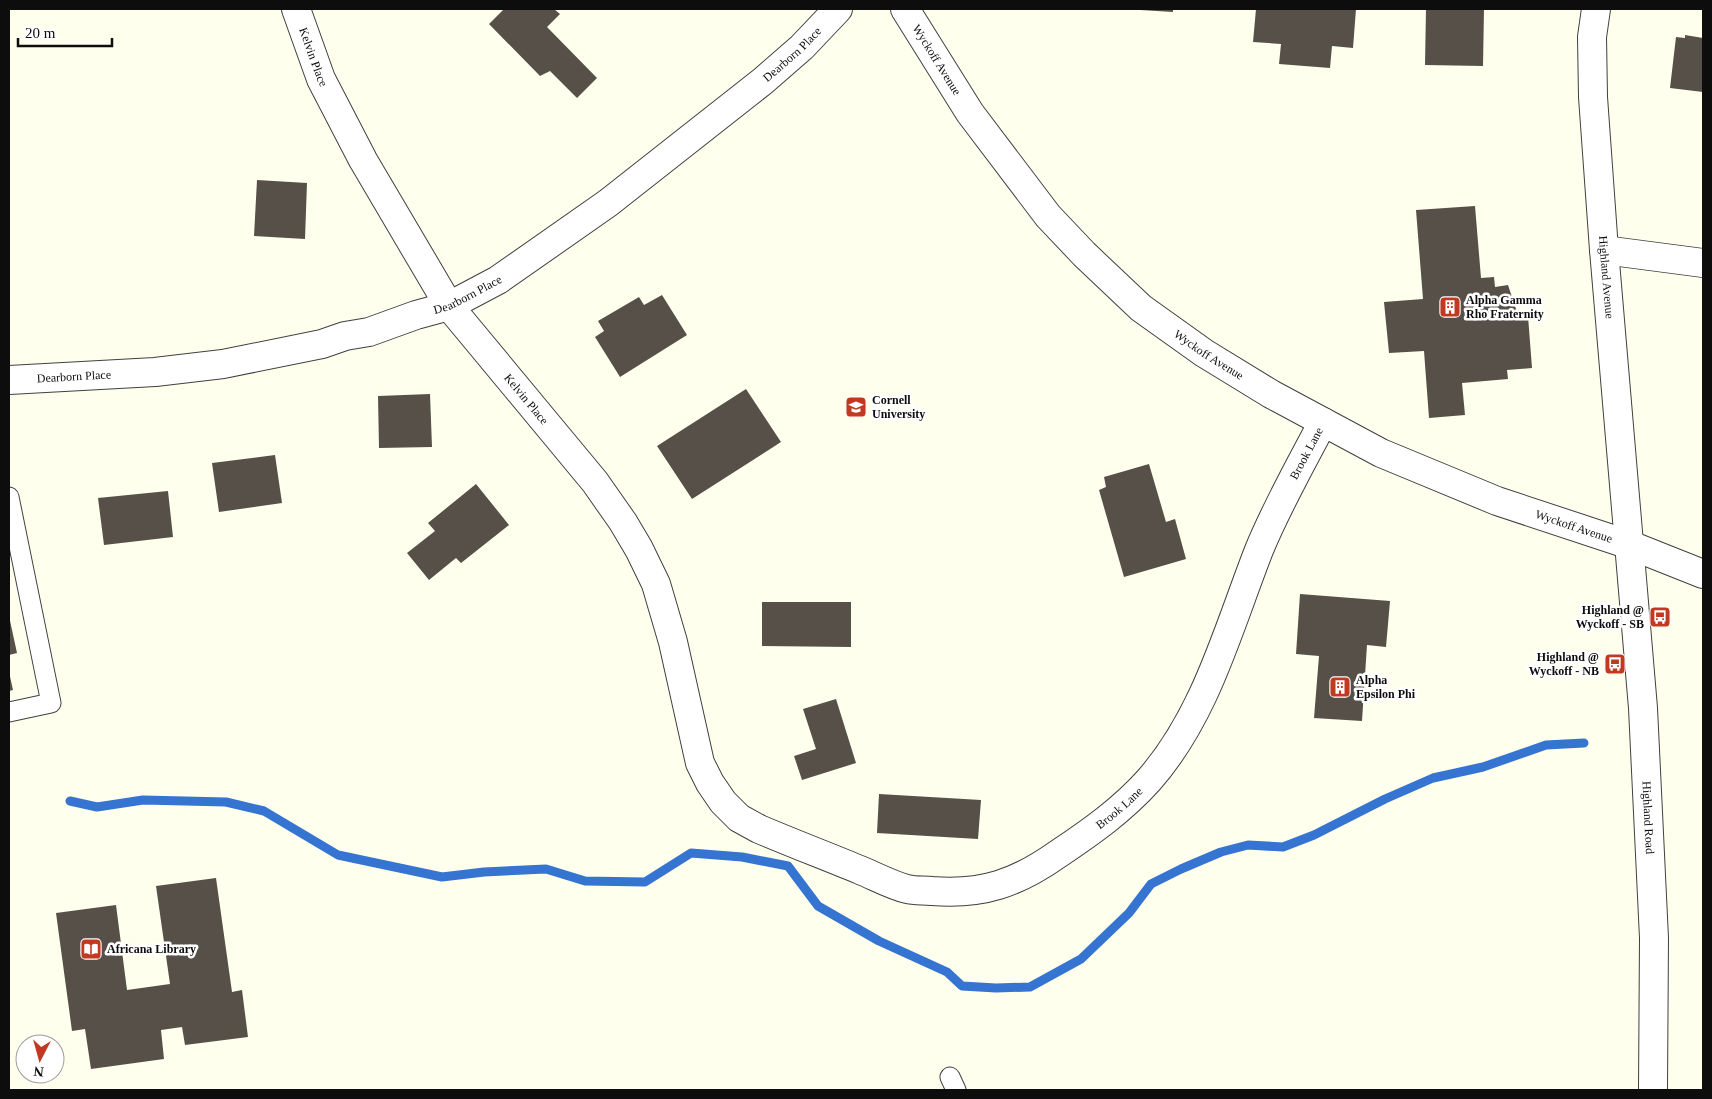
<svg xmlns="http://www.w3.org/2000/svg" width="1712" height="1099" viewBox="0 0 1712 1099" font-family="Georgia,serif">
<style>
.lines{fill:none;stroke-linecap:round;stroke-linejoin:round}
.stream{stroke:#3574d1;stroke-width:9}
.building{fill:#565049}
.lane-casing{stroke:#404040;stroke-width:21}
.street-casing{stroke:#404040;stroke-width:30}
.lane{stroke:#fff;stroke-width:19}
.street{stroke:#fff;stroke-width:28}
.labels{text-anchor:middle;stroke-width:5;stroke-linejoin:round;paint-order:stroke}
.street-label{font-size:12px;fill:#0d0d0d;stroke:#fff}
.poi-label{font-size:12px;font-weight:bold;fill:#0d0d0d;stroke:#fff;text-anchor:start}
</style>
<rect width="100%" height="100%" fill="#ffffed"/>
<g class="lines">
<!-- stream -->
<path class="stream" d="M70,801L97,807L143,800L226,802L264,811L338,855L442,877L484,872L546,869L585,881L645,882L691,853L742,857L788,866L818,906L879,941L947,972L962,986L996,988L1030,987L1081,959L1129,913L1151,884L1181,869L1221,852L1248,845L1283,847L1314,835L1385,799L1433,778L1483,767L1546,745L1584,743"/>
</g>
<!-- building -->
<path class="building" d="M504,9H554L560,14L547,27L597,78L577,98L550,71L540,76L489,24Z
M1140,9H1173V12L1140,10Z
M1256,9H1356L1353,48L1332,46L1330,68L1279,64L1281,44L1253,42Z
M1426,9H1484L1483,66L1425,65Z
M1685,35L1703,38V92L1670,88L1676,37L1685,38Z
M257,180L307,183L305,239L254,236Z
M1475,206L1481,278L1494,277L1495,287L1508,285L1517,312L1528,316L1532,368L1507,370L1508,379L1462,383L1465,415L1429,418L1424,351L1389,353L1384,302L1423,299L1416,210Z
M662,295L687,335L620,377L595,337L604,331L598,321L639,297L644,305Z
M746,389L781,442L692,499L657,446Z
M430,394L432,447L379,448L378,396Z
M275,455L282,503L219,512L212,463Z
M1149,464L1166,522L1175,519L1186,559L1124,577L1099,490L1106,487L1104,477Z
M476,484L509,525L461,563L456,558L429,580L407,553L435,531L428,523Z
M168,491L173,537L104,545L98,498Z
M1300,594L1390,601L1386,647L1367,645L1362,721L1314,718L1319,656L1296,654Z
M762,602H851V647L762,646Z
M9,616L17,653L9,655Z
M9,672L13,690L9,691Z
M836,699L856,763L802,780L794,756L816,749L803,709Z
M879,794L981,800L978,839L877,833Z
M216,878L232,992L242,990L248,1037L185,1045L182,1027L161,1030L164,1059L91,1069L85,1029L72,1031L56,913L116,905L127,990L170,984L156,886Z"/>
<g class="lines">
<!-- lane casing -->
<g class="lane-casing">
<path id="lane" d="M9,497L51,703L9,712
M950,1077L956,1090"/>
</g>
<!-- street casing -->
<g class="street-casing">
<g id="street">
<path id="s1" d="M296,9L321,79L363,160L449,306L595,482L623,522L639,549L656,584L673,642L700,763L710,783L723,802L739,818L759,829C792,843 826,856 860,870C875,876 891,885 907,889C915,891 924,890 932,891C983,895 1017,883 1058,854C1091,832 1122,810 1149,780C1206,715 1228,629 1259,550C1277,506 1301,464 1323,422"/>
<path id="s2" d="M905,9L970,113L1048,216L1084,254L1141,308L1204,353L1271,394L1381,453L1497,501L1630,545L1703,574"/>
<path id="s3" d="M1596,9L1592,37L1593,97L1604,250L1643,708L1654,938L1653,1090"/>
<path d="M1604,250L1703,263"/>
<path id="s4" d="M9,380L155,372L223,364L322,344L345,336L369,332L416,315L449,306L498,280L608,203L763,81L802,47L838,9"/>
</g>
</g>
<!-- lane -->
<use href="#lane" class="lane"/>
<!-- street -->
<use href="#street" class="street"/>
</g>
<!-- icons -->
<defs>
<g id="building-square" transform="scale(1.125)"><rect x="-9" y="-9" width="18" height="18" rx="4" fill="#c13921" stroke="#fff"/><path d="M-4-6H4V6H1V3H-1V6H-4ZM-2.5-4.3h1.7v1.8h-1.7ZM.8-4.3h1.7v1.8H.8ZM-2.5-1h1.7V.8h-1.7ZM.8-1h1.7V.8H.8Z" fill="#fff"/></g>
<g id="university-square" transform="scale(1.125)"><rect x="-9" y="-9" width="18" height="18" rx="4" fill="#c13921" stroke="#fff"/><path d="M0-5L7-2L0 1L-7-2ZM-4 1L0 2.5L4 1V4Q0 6-4 4Z" fill="#fff"/></g>
<g id="bus-square" transform="scale(1.125)"><rect x="-9" y="-9" width="18" height="18" rx="4" fill="#c13921" stroke="#fff"/><path d="M-5-6H5V4H4V6H2V4H-2V6H-4V4H-5ZM-3.5-4V0h7V-4ZM-3.5 1.2v1.5H-2V1.2ZM2 1.2v1.5H3.5V1.2Z" fill="#fff"/></g>
<g id="library-square" transform="scale(1.125)"><rect x="-9" y="-9" width="18" height="18" rx="4" fill="#c13921" stroke="#fff"/><path d="M-6-4Q-3-5.5-.7-3.5V5Q-3 3-6 4ZM6-4Q3-5.5 .7-3.5V5Q3 3 6 4Z" fill="#fff"/></g>
</defs>
<g fill-rule="evenodd">
<use href="#building-square" x="1450" y="307"/>
<use href="#university-square" x="856" y="407"/>
<use href="#bus-square" x="1660" y="617"/>
<use href="#bus-square" x="1615" y="664"/>
<use href="#building-square" x="1340" y="687"/>
<use href="#library-square" x="91" y="949"/>
</g>
<g class="labels">
<!-- street labels -->
<g class="street-label">
<text dy="4" stroke="none"><textPath href="#s4" startOffset="875">Dearborn Place</textPath></text>
<text dy="4" stroke="none"><textPath href="#s1" startOffset="51">Kelvin Place</textPath></text>
<text dy="4" stroke="none"><textPath href="#s2" startOffset="60">Wyckoff Avenue</textPath></text>
<text dy="4" stroke="none"><textPath href="#s3" startOffset="269">Highland Avenue</textPath></text>
<text dy="4" stroke="none"><textPath href="#s4" startOffset="470">Dearborn Place</textPath></text>
<text dy="4" stroke="none"><textPath href="#s2" startOffset="465">Wyckoff Avenue</textPath></text>
<text dy="4" stroke="none"><textPath href="#s4" startOffset="65">Dearborn Place</textPath></text>
<text dy="4" stroke="none"><textPath href="#s1" startOffset="456">Kelvin Place</textPath></text>
<text dy="4" stroke="none"><textPath href="#s1" startOffset="1759">Brook Lane</textPath></text>
<text dy="4" stroke="none"><textPath href="#s2" startOffset="870">Wyckoff Avenue</textPath></text>
<text dy="4" stroke="none"><textPath href="#s1" startOffset="1354">Brook Lane</textPath></text>
<text dy="4" stroke="none"><textPath href="#s3" startOffset="811">Highland Road</textPath></text>
</g>
<!-- poi labels -->
<g class="poi-label">
<text x="1466" y="304">Alpha Gamma<tspan x="1466" dy="14">Rho Fraternity</tspan></text>
<text x="872" y="404">Cornell<tspan x="872" dy="14">University</tspan></text>
<text x="1644" y="614" text-anchor="end">Highland @<tspan x="1644" dy="14">Wyckoff - SB</tspan></text>
<text x="1599" y="661" text-anchor="end">Highland @<tspan x="1599" dy="14">Wyckoff - NB</tspan></text>
<text x="1356" y="684">Alpha<tspan x="1356" dy="14">Epsilon Phi</tspan></text>
<text x="107" y="953">Africana Library</text>
</g>
</g>
<!-- border -->
<rect width="1712" height="1099" fill="none" stroke="#0d0d0d" stroke-width="20"/>
<!-- north arrow -->
<g transform="translate(40 1059) rotate(186)"><circle r="24" fill="#ffffff" stroke="#9e9e9e"/>
<path d="M0-4L9 19L0 12L-9 19Z" fill="#c13921"/>
<text y="-8" font-size="14" font-weight="bold" text-anchor="middle" fill="#0d0d0d">N</text>
</g>
<!-- scale -->
<path d="M18 38v8h94v-8" fill="none" stroke="#0d0d0d" stroke-width="2.5"/>
<text x="25" y="38" font-size="15" fill="#0d0d0d" stroke="#ffffff" stroke-width="4" paint-order="stroke">20 m</text>
</svg>
